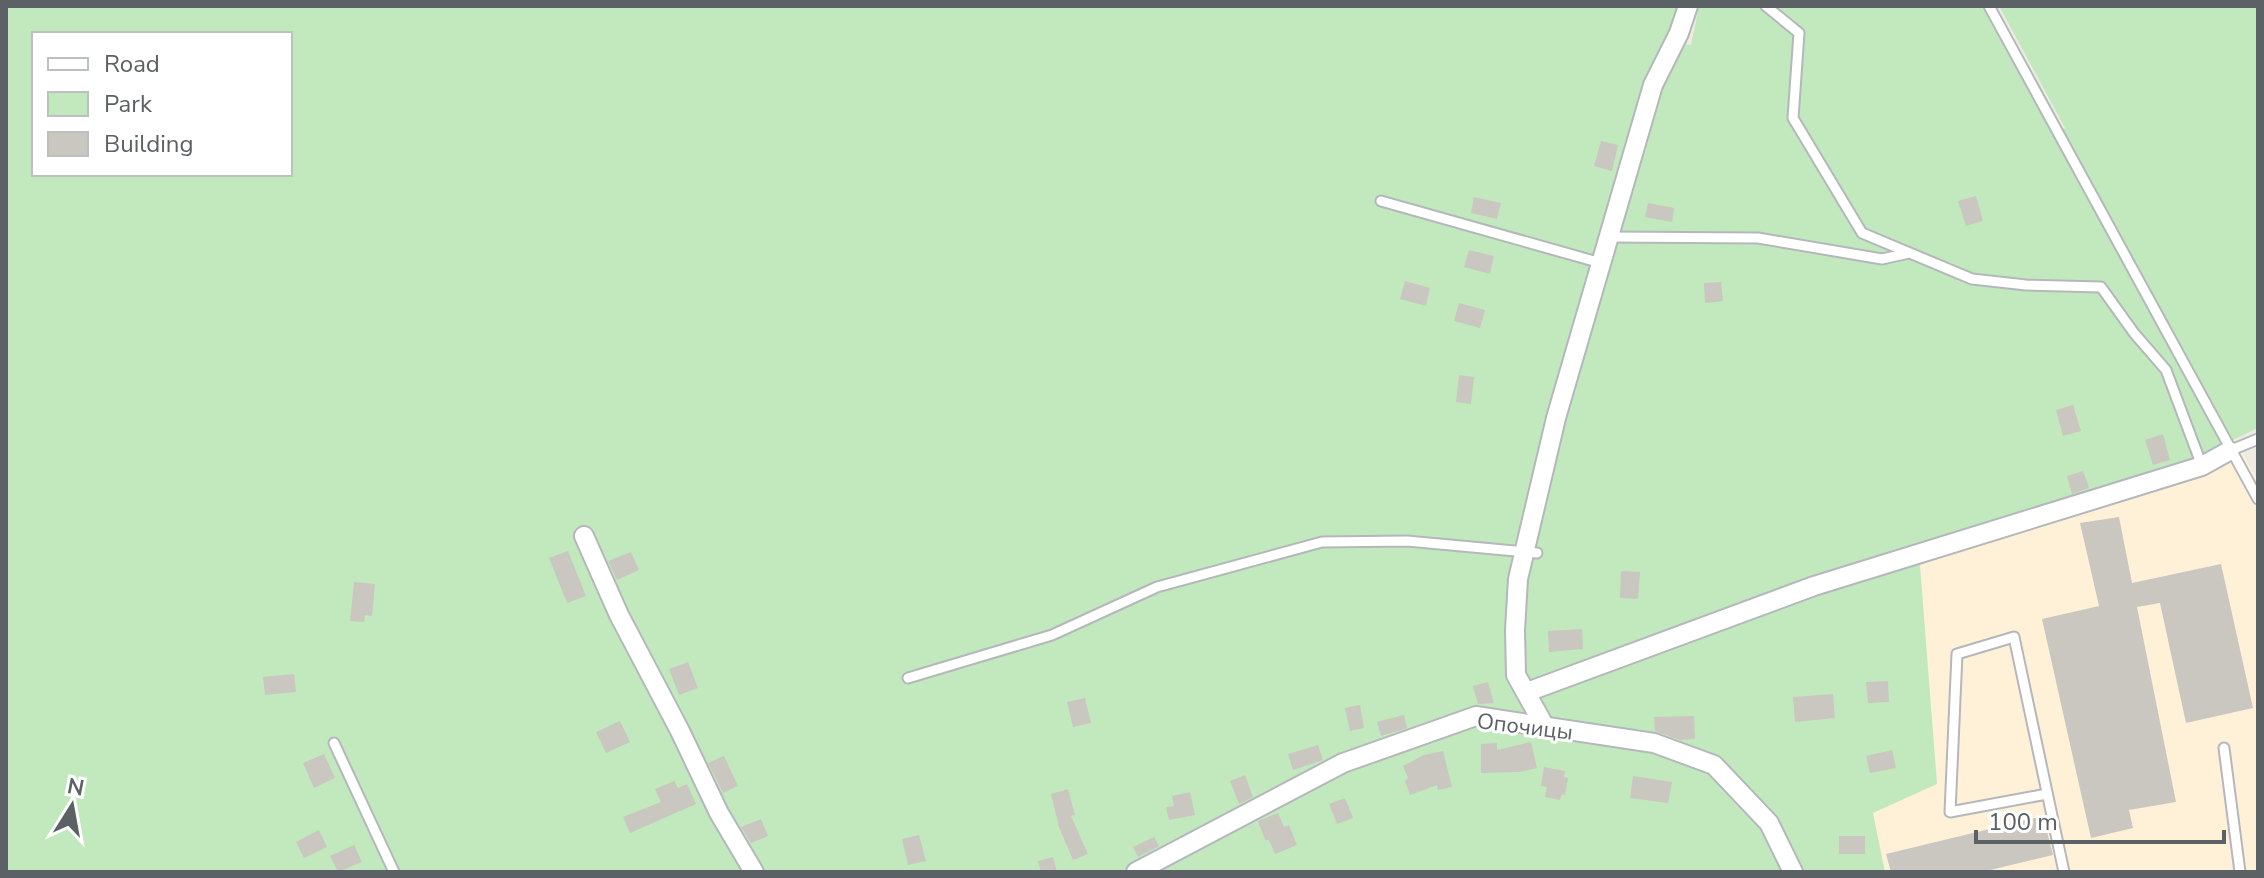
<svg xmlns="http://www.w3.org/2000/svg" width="2264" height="878" viewBox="0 0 2264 878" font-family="'Nunito Sans',sans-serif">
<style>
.commercial{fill:#fff1d8}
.green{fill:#c2e9bd;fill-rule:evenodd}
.building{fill:#cac6c0}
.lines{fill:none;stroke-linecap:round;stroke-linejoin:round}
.service-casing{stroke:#b4b7bb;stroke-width:13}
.minor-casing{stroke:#b4b7bb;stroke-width:22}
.service{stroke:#fff;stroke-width:9}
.minor{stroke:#fff;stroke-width:18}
.labels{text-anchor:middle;stroke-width:6;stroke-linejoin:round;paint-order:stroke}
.street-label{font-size:22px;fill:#5b6165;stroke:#fff}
</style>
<rect width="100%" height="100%" fill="#efebe3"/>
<!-- commercial -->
<path class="commercial" d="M2235,439L2258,482V872H1885L1872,813L1937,783L1919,565L2199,466Z"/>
<!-- green -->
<path class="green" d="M6,6H1683L1668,42L1691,45L1699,6H1982L2051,132L2065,128L1999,6H2258V428L2235,439L2199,466L1920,565L1937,784L1873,813L1885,872H6ZM34,34H290V174H34Z"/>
<!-- building -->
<path class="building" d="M1601,141L1618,145L1612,171L1594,166Z
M1976,196L1983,221L1966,226L1958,201Z
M1474,197L1501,203L1497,219L1471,213Z
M1648,203L1674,208L1672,222L1645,217Z
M1469,250L1494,256L1490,274L1464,267Z
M1405,281L1430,288L1426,306L1400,299Z
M1721,282L1723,301L1705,303L1704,283Z
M1459,303L1485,310L1480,328L1454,321Z
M1459,375L1474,377L1471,404L1456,402Z
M2073,405L2081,431L2063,436L2056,410Z
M2163,434L2170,460L2153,465L2145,440Z
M2083,471L2089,488L2072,494L2067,476Z
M2119,517L2132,583L2221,564L2253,708L2186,723L2160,603L2137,607L2176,802L2129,810L2133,828L2091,838L2042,619L2099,606L2080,523Z
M568,551L586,596L567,603L549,558Z
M631,552L639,570L617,580L608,561Z
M1621,571L1640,572L1638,599L1620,598Z
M354,582L375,584L372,616L365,615L364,622L350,621Z
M1582,629L1583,649L1549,652L1548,631Z
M688,662L698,688L679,695L669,669Z
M294,674L296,692L265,695L263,677Z
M1888,681L1889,702L1868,703L1866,682Z
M1488,682L1494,703L1478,704L1473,686Z
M1833,694L1835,718L1795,722L1793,697Z
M1085,698L1091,723L1073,727L1067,702Z
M1360,705L1364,728L1350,731L1345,708Z
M1404,715L1407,728L1381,736L1377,722Z
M1694,716L1695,739L1680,740L1655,731L1654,717Z
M620,721L630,742L606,753L596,732Z
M1531,742L1537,768L1519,772L1481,773V744L1497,743V750Z
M1318,745L1323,760L1293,770L1288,754Z
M1892,750L1896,768L1870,773L1866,756Z
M1443,751L1452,787L1438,790L1437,785L1410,795L1405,781L1408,778L1403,766L1424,755Z
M324,754L335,778L314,788L303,763Z
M724,756L738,786L723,793L708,763Z
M1544,767L1565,771L1564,777L1568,778L1565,795L1562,794L1560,800L1545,797L1547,787L1541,786Z
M1245,775L1253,797L1239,804L1230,781Z
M1633,776L1672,782L1668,803L1630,798Z
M674,781L678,788L687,784L696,804L630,833L623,817L661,802L655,789Z
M1068,789L1075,815L1071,816L1088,854L1073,860L1059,827L1051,794Z
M1190,792L1195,815L1169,820L1166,807L1174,806L1172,796Z
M1345,798L1353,818L1337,824L1329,804Z
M1278,813L1284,827L1289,825L1297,845L1275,854L1269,840H1265L1258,821Z
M2043,816L2053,855L1982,872H1891L1886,854Z
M761,819L768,836L751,843L741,827Z
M319,830L327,847L304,858L296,842Z
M919,835L926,861L908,865L902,839Z
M1839,836H1865V854H1839Z
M1154,837L1159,846L1138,857L1133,847Z
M354,845L362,862L338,872L330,856Z
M1053,857L1057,872H1041L1038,861Z"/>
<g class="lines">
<!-- service casing -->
<g class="service-casing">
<path id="service" d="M1766,6L1799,33L1793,118L1862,233L1972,279L2026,285L2101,287L2134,333L2166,370L2202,466
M1989,6L2258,499
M1381,201L1601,263
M1608,237L1758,238L1882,259L1909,253
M2229,451L2258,439
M908,678L1052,635L1157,587L1322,542L1407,541L1537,553
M334,743L394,872
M2224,748L2240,872
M2047,794L1950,812L1957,654L2014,637L2064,872"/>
</g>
<!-- minor casing -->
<g class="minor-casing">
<path id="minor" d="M584,536L619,615L680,731L719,813L754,872
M1527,692L1814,586L2202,466L2229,451
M1545,727L1516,675L1515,630L1518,579L1556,418L1653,85L1679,33L1688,6
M1136,872L1343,763L1476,716L1654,743L1714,765L1769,823L1793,872"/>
</g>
<!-- service -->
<use href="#service" class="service"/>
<!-- minor -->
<use href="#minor" class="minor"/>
</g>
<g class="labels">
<!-- street labels -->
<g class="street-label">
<text transform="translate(1525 726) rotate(7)" y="8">Опочицы</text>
</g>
</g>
<!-- border -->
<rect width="2264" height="878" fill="none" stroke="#5b6165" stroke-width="16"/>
<!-- legend -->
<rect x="32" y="32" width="260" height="144" fill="#ffffff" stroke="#bdc0c1" stroke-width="2"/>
<rect x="48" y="58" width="40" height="12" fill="#ffffff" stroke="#bdc0c1" stroke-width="2"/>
<text x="104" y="72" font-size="24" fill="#5b6165">Road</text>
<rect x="48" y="92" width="40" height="24" fill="#c2e9bd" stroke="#bdc0c1" stroke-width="2"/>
<text x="104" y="112" font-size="24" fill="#5b6165">Park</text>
<rect x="48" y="132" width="40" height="24" fill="#cac6c0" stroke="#bdc0c1" stroke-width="2"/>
<text x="104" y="152" font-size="24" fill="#5b6165">Building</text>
<!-- north arrow -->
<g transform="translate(72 806) rotate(11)" stroke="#ffffff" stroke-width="6" paint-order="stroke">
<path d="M0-6L14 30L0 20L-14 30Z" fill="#5b6165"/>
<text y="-12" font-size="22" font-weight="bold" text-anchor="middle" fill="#5b6165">N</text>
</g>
<!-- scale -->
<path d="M1976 830v12h248v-12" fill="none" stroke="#5b6165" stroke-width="4"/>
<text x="1988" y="830" font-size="24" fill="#5b6165" stroke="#ffffff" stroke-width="6" paint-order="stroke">100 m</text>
</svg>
